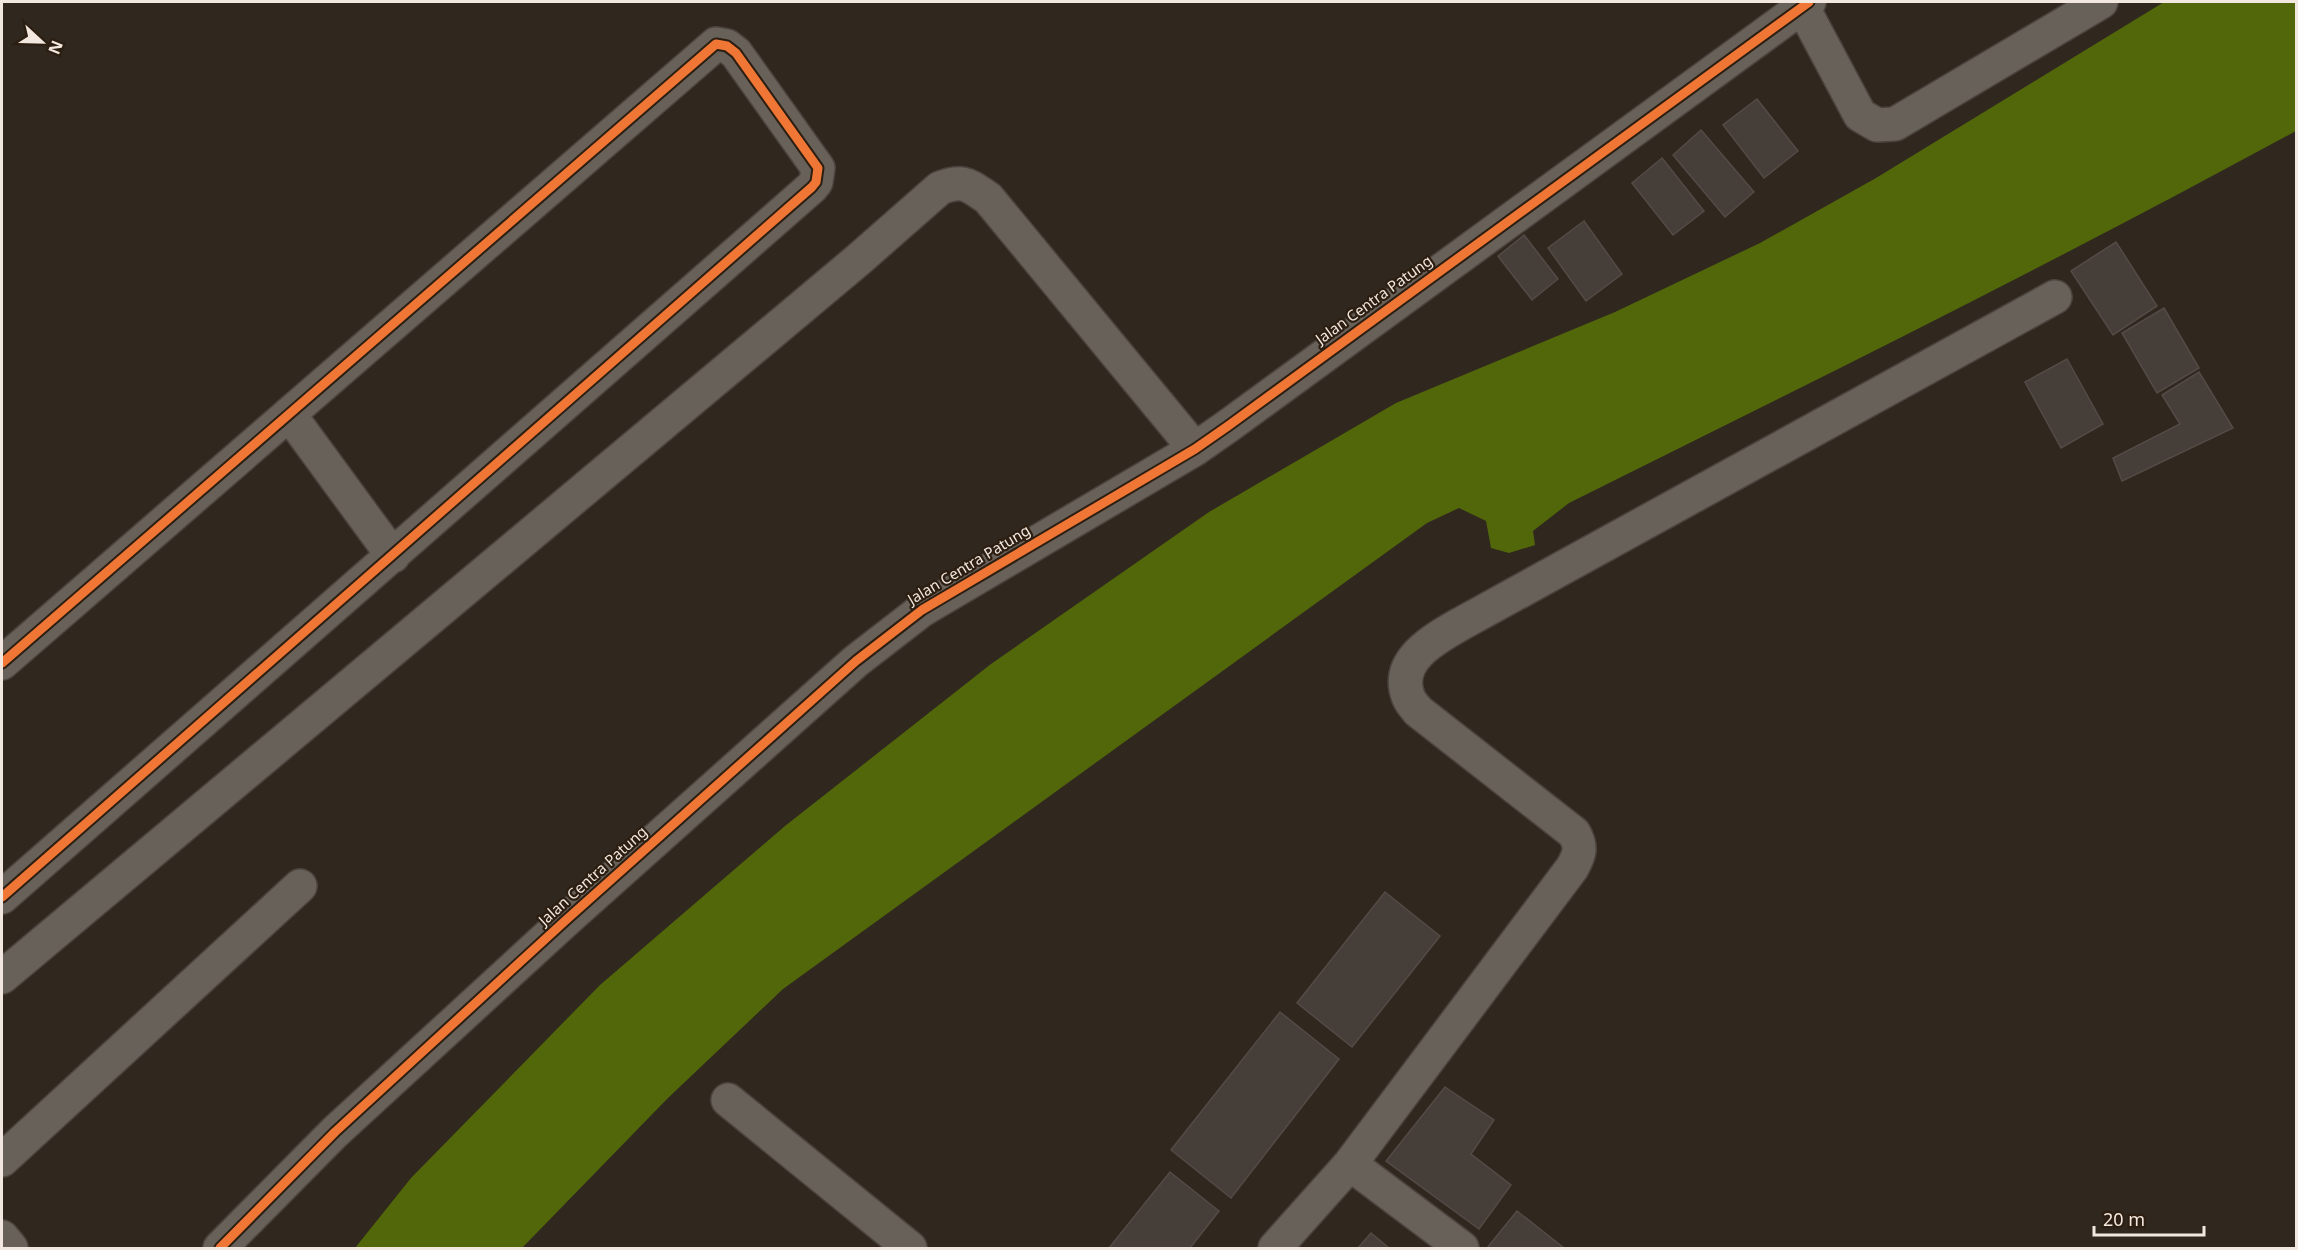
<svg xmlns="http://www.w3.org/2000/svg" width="2298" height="1250" viewBox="0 0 2298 1250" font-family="'Noto Sans',sans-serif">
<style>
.water{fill:#51670a}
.building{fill:#463e39;stroke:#534b46;stroke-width:1.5}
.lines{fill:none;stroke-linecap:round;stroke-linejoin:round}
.minor-casing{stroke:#4b433d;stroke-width:36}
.minor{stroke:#67615a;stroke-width:33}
.cycleway-casing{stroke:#2c1e10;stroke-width:13}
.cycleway{stroke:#f07635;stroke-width:9}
.labels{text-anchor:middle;stroke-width:4.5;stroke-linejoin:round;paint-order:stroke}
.street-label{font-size:15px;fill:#f2e8df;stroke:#2c1e10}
</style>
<rect width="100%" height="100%" fill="#30271f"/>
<!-- water -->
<path class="water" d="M2164,2H2296V131C2057,261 1813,382 1569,503L1533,531L1535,545L1509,553L1491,548L1486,521L1459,508L1427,523L783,989L668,1098L522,1248H355L411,1178L600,985L785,826L991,664L1209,512L1396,403L1615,312L1760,243L1876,178Z"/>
<!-- building -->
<path class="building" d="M1757,99L1798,151L1764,178L1723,125Z
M1701,130L1754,192L1725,217L1673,155Z
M1662,158L1704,211L1673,235L1632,183Z
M1584,221L1622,274L1586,301L1548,248Z
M1524,235L1558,279L1532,300L1498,256Z
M2116,242L2157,306L2113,335L2071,271Z
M2164,308L2199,368L2157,393L2122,333Z
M2067,359L2103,424L2061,448L2025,382Z
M2199,372L2233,428L2122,481L2113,458L2180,424L2162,395Z
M1385,892L1440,936L1352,1047L1297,1003Z
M1280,1012L1339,1059L1231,1198L1171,1150Z
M1445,1087L1494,1120L1471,1154L1511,1185L1479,1229L1386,1161Z
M1170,1172L1219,1211L1190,1248H1109Z
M1517,1211L1564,1248H1487Z
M1371,1233L1389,1248H1358Z"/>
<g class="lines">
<!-- minor casing -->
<g class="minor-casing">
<path id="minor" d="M1802,6L1860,115L1877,125L1895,124L2101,2
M289,414L393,556
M2,663L716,44L727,46L736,53L818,168L816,182L812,187L2,897
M2,977L858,260L940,188C964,179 968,185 988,198L1195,449
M728,1100L910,1248
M2,1160L300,886
M1350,1164L1462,1248
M2,1237L11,1248
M220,1248L335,1132L566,920L856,661L922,610L1195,449L1228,426L1809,2
M1275,1248L1350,1164L1572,868C1580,854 1582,847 1574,833L1418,711C1415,707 1409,701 1408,696C1394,658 1440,636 1466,621L2055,297"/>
</g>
<!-- minor -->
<use href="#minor" class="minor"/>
<!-- cycleway casing -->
<g class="cycleway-casing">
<path id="cycleway" d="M2,663L716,44L727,46L736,53L818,168L816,182L812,187L2,897
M220,1248L335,1132L566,920L856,661L922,610L1195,449L1228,426L1809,2"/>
</g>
<!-- cycleway -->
<use href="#cycleway" class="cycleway"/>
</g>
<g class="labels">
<!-- street labels -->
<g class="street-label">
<text transform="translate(1374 300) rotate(-36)" y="5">Jalan Centra Patung</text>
<text transform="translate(969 565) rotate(-31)" y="5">Jalan Centra Patung</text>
<text transform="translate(593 876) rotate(-42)" y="5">Jalan Centra Patung</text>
</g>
</g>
<!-- border -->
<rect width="2298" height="1250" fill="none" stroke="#f2e8df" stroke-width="6"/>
<!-- north arrow -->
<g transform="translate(42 42) rotate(112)" stroke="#2c1e10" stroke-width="4.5" paint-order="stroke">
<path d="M0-4.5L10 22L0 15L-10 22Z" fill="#f2e8df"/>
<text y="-9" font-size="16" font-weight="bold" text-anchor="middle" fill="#f2e8df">N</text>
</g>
<!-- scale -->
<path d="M2094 1226v9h110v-9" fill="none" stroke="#f2e8df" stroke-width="3"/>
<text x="2103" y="1226" font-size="18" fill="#f2e8df" stroke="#2c1e10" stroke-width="4.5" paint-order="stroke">20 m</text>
</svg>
